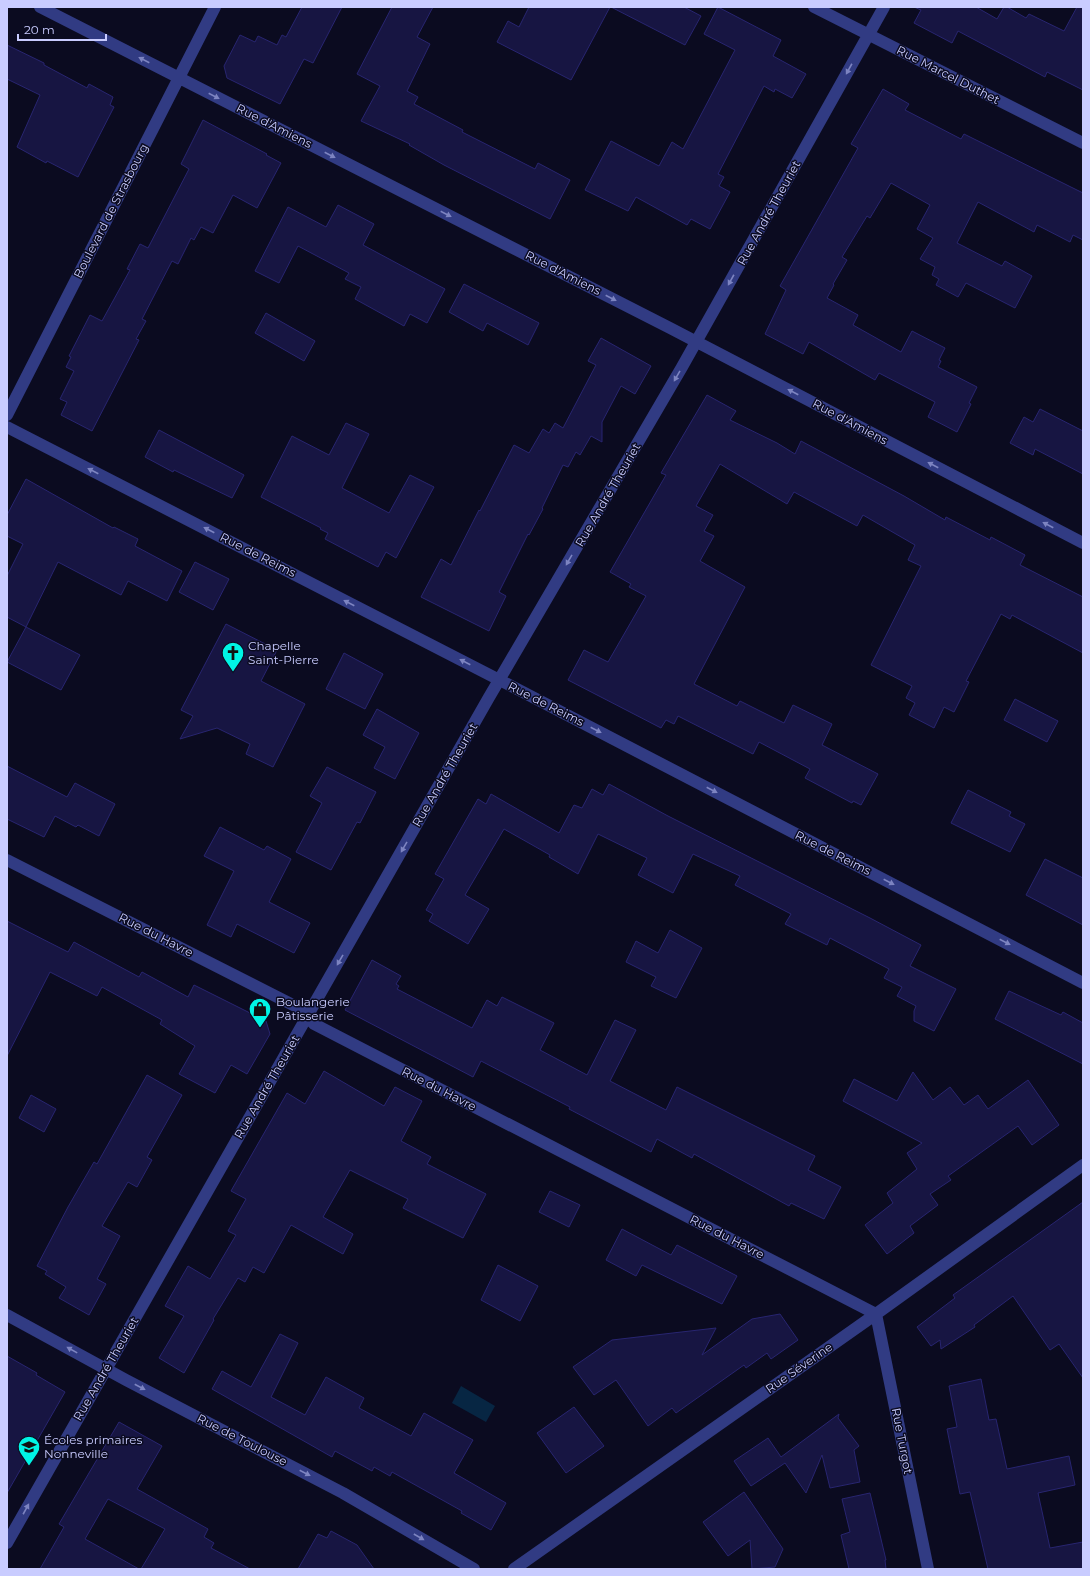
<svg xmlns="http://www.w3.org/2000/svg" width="1090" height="1576" viewBox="0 0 1090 1576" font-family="Montserrat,sans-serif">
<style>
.water{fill:#072643}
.building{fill:#171542;stroke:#282570}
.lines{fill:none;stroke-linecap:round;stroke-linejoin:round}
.minor{stroke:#313b83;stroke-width:12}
.oneway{fill:#7d84c1}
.labels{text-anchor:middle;stroke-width:3;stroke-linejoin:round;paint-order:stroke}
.street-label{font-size:12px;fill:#c9ccff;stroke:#0b0b20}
.poi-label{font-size:12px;fill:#c9ccff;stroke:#0b0b20;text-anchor:start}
</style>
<rect width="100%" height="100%" fill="#0b0b20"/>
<!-- water -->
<path class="water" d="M461,1386L495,1406L486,1422L452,1403Z"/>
<!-- building -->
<path class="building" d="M302,7H342L313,63L304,59L280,104L227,78L224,66L240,35L255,42L258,36L277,45L282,35L286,37Z
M392,7H433L417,37L430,44L407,91L418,97L414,104L463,130L462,132L535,169L538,163L570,180L550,219L444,165L409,145L410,144L361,121L380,86L357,74Z
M529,7H610L571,80L497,42L508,21L519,27Z
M611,7H684L701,16L685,45Z
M718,7L781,40L773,56L806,74L792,98L775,89L774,92L764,86L718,174L724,177L719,186L730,192L710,229L691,219L687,225L636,197L628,211L585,190L611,141L659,166L672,142L683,149L735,50L704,34Z
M914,7H976L997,19L1004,7H1007L1026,18L1029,14L1064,31L1077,7H1083V90L1047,72L1045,77L958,31L952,43L914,23L921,10Z
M7,45L44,63V65L87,88L89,84L113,97L110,105L114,107L78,177L47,161L46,163L17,147L40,95L7,79Z
M883,89L909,104L905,110L961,139L964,134L1083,193V240L1073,235L1070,242L1037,225L1034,232L978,202L957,243L1002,266L1005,261L1032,276L1015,308L966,283L958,297L936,285L939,279L932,275L935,267L920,259L933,238L917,229L930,205L891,183L870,218L867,216L842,257L847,260L833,284L834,285L827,298L858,315L853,325L901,352L912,331L945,348L939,360L941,361L938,367L977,387L969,403L971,404L957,432L928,417L935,402L879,373L875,380L809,342L803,354L765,334L786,290L780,286L858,148L851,144Z
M203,120L267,154L266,155L281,163L257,208L233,195L213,233L201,227L194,240L191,238L178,264L172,261L142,319L146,321L136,339L139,340L92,431L61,415L67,402L60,399L74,371L66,367L71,357L69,356L90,315L102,321L130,270L127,269L140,244L148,248L189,169L181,164Z
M338,205L374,224L363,245L445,289L427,323L410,314L404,326L355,299L361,287L345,279L349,273L298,246L279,283L255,271L288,207L326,227Z
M464,284L539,323L528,345L487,323L483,331L449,312Z
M266,313L315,341L304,361L255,333Z
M601,338L651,366L635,394L621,386L602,422V442L591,436L580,455L576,452L568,467L563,465L542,508L543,509L529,535L528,534L499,592L506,596L489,631L421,597L441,559L451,565L479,510L480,511L514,445L529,453L543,429L549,433L555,423L563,428L596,365L588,361Z
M707,395L736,411L730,420L777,443L795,454L801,441L904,496L945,520L946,517L990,540L991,537L1025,555L1020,565L1083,597V653L1012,615L1010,619L1001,614L966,681L969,682L954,712L944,707L934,728L909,715L915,703L906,698L912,686L871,665L921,566L908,560L915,545L863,515L857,526L794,492L787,504L720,464L696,506L713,515L704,531L714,536L700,561L745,587L694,684L737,706L740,701L784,723L793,705L832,724L822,745L878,774L861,805L853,801L852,803L805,778L810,769L759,742L753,754L678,716L674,724L666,720L661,728L568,680L584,650L608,662L646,596L629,587L631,584L610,572L666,475L661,473Z
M1040,409L1083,431V474L1035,449L1033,455L1010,443L1024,417L1033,422Z
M346,423L369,434L342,488L389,513L410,475L434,487L396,558L386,552L378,567L325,539L328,533L320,529L321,528L261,497L292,436L329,455Z
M159,430L244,475L232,498L174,470L173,472L145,457Z
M26,479L113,528L114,527L138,539L135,546L182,571L167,601L128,581L121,595L58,562L26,627L7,617V576L23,544L7,536V515Z
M195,562L229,579L213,610L179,592Z
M226,624L277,650L261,681L305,704L273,767L246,754L250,744L217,728L180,739L193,716L181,710Z
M26,627L80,655L61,690L7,662Z
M344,653L383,674L365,709L326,689Z
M1015,699L1058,721L1047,742L1004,720Z
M377,709L419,733L395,779L374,768L385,747L363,735Z
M7,766L67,797L75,783L115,804L99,836L78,825L76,827L55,816L44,837L7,819Z
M327,767L376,792L360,823L357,822L331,870L296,852L322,803L310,796Z
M609,784L668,816L870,918L921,945L910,966L956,989L934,1031L914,1021V1011L916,1006L897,996L902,987L884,978L889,969L830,938L827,945L785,924L791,914L735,885L740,876L693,854L673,893L638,875L647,858L598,834L578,874L549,857L550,855L504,829L465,895L489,909L468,944L429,921L433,914L426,910L444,879L435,874L478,799L486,804L491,794L559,833L574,805L582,808L592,789L603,795Z
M968,790L1011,812L1009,816L1025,824L1010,852L951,823Z
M220,827L264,850L267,846L291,859L269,902L310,923L294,953L237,924L231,937L207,925L234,871L204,856Z
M1045,859L1083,878V925L1026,895Z
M7,921L68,952L74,942L139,977L142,972L188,997L194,985L266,1021L270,1034L247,1074L231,1065L215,1093L179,1074L195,1046L160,1024L162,1020L102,987L97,996L50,972L7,1056Z
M670,930L702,948L676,998L651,986L656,977L626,962L636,941L658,953Z
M372,960L401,976L396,984L399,986L397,989L472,1028L487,1000L497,1006L502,997L554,1023L540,1050L587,1075L615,1020L636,1030L610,1081L666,1110L677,1087L815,1156L808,1170L841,1187L824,1219L791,1203L789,1206L694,1154L692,1158L657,1139L651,1152L569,1109L570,1107L481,1061L473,1077L345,1010Z
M1009,991L1061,1015L1063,1012L1083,1023V1064L995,1019Z
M324,1071L384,1106L395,1087L422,1101L401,1141L431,1157L427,1164L486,1194L463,1238L403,1208L408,1199L350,1170L323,1217L353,1234L343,1254L291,1225L264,1273L253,1267L245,1282L238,1278L213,1319L214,1320L184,1373L159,1358L184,1316L165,1306L188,1266L210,1279L236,1235L228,1231L246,1199L231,1191L287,1093L305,1104Z
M913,1072L933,1100L950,1087L964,1105L978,1095L988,1109L1028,1080L1059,1125L1032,1145L1018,1126L948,1176L951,1180L930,1194L938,1205L910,1226L914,1233L887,1254L865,1225L893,1203L887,1193L917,1169L907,1153L922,1143L843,1101L854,1079L897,1101Z
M147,1075L182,1095L147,1157L152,1160L137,1187L128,1182L102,1226L120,1236L97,1279L106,1284L89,1315L59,1298L66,1287L45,1274L47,1271L37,1266L68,1207L94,1162L97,1164Z
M31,1095L56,1109L44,1132L19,1118Z
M550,1191L580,1205L569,1227L539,1212Z
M1083,1202V1378L1059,1344L1050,1350L1013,1296L974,1325L975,1327L941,1349L940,1340L931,1346L917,1327L955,1298L953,1295Z
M622,1229L671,1255L677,1245L737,1276L722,1304L642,1265L636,1276L606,1260Z
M498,1265L538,1286L520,1321L481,1300Z
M780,1314L798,1340L771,1359L767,1353L746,1368L744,1365L676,1413L672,1408L648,1426L616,1380L594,1395L573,1367L612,1340L716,1328L702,1355L752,1319Z
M280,1334L298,1343L271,1397L305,1415L326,1377L364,1398L359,1408L411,1436L424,1413L473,1440L454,1473L506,1503L491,1530L461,1513L462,1511L392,1472L390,1476L374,1467L372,1471L335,1451L332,1457L212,1389L222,1371L251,1387Z
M7,1356L37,1373L36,1375L65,1392L7,1493Z
M981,1379L989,1420L996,1419L1007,1469L1069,1456L1075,1485L1038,1493L1050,1548L1083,1542V1569H988L970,1492L960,1494L947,1429L957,1427L949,1386Z
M574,1407L604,1446L566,1473L537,1433Z
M839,1414L838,1418L859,1446L854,1450L860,1482L830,1488L822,1455L806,1493L785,1463L751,1486L734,1461L768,1438L781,1457Z
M119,1422L162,1446L137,1489L208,1529L204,1537L214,1543L211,1548L250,1569H141L165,1529L108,1499L85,1539L139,1569H40L64,1527L59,1524Z
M744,1492L783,1549L775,1567L752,1569L750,1540L728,1556L703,1522Z
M870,1493L886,1560H885L886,1569H849L841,1535L850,1532L842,1499Z
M331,1531L357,1545L374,1569H298L318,1534L327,1538Z"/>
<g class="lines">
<!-- minor -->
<path class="minor" d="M40,7L670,328L1083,543
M814,7L1083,143
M7,415L215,7
M7,427L519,690L1083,983
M7,860L299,1008L314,1024L876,1314L928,1569
M7,1315L126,1380L343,1493L474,1569
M7,1543L488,699L682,367L884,7
M514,1569L876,1314L1083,1165"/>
</g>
<!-- one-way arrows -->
<defs><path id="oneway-solid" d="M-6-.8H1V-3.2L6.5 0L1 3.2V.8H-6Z"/></defs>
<g class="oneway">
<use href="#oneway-solid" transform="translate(144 60) rotate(-153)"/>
<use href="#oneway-solid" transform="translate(849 69) rotate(119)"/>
<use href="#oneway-solid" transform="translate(214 96) rotate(27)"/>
<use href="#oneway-solid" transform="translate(330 155) rotate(27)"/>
<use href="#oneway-solid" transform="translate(446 214) rotate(27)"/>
<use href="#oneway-solid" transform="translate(731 280) rotate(119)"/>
<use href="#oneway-solid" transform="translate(611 298) rotate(27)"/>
<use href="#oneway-solid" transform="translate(677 376) rotate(120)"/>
<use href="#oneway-solid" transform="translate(793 392) rotate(-152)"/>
<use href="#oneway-solid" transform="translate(933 465) rotate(-152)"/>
<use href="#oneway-solid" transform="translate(93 471) rotate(-153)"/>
<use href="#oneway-solid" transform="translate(1048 525) rotate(-152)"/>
<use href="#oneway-solid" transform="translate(209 530) rotate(-153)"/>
<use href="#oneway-solid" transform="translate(569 560) rotate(120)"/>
<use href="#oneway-solid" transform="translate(349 603) rotate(-153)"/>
<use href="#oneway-solid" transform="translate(465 662) rotate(-153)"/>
<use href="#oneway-solid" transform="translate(596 730) rotate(27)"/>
<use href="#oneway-solid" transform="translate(712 790) rotate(27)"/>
<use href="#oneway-solid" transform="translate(404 847) rotate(120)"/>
<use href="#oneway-solid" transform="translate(889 882) rotate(27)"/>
<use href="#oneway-solid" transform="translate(1005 942) rotate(27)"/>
<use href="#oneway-solid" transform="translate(340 960) rotate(120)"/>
<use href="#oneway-solid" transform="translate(72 1350) rotate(-151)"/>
<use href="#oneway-solid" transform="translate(140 1387) rotate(28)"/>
<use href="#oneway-solid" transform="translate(305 1473) rotate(27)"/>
<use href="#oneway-solid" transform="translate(26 1509) rotate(-61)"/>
<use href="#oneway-solid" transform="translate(419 1537) rotate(30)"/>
</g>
<!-- icons -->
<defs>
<g id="church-pin" transform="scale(1.15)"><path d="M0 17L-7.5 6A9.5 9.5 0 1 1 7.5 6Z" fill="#00f4e5" stroke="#0b0b20"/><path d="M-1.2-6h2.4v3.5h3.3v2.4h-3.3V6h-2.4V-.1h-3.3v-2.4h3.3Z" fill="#111"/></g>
<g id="shop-pin" transform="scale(1.15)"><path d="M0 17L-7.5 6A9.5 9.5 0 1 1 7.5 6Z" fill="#00f4e5" stroke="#0b0b20"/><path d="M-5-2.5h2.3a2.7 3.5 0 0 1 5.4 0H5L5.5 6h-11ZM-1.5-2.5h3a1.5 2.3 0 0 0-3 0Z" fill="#111"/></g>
<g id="school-pin" transform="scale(1.15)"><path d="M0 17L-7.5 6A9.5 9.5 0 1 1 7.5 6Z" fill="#00f4e5" stroke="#0b0b20"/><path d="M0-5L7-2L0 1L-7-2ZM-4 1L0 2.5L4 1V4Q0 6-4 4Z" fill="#111"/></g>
</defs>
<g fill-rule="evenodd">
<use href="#church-pin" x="233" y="653"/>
<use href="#shop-pin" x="260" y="1009"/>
<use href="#school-pin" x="29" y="1447"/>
</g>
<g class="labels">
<!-- street labels -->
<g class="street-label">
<text transform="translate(948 75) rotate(27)" y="4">Rue Marcel Duthet</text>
<text transform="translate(274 126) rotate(27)" y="4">Rue d'Amiens</text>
<text transform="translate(111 211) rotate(-63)" y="4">Boulevard de Strasbourg</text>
<text transform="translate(769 213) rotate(-61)" y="4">Rue André Theuriet</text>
<text transform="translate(563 273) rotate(27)" y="4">Rue d'Amiens</text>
<text transform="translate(850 422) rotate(28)" y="4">Rue d'Amiens</text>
<text transform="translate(608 495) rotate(-60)" y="4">Rue André Theuriet</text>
<text transform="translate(258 555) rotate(27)" y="4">Rue de Reims</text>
<text transform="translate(546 704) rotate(27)" y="4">Rue de Reims</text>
<text transform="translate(445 775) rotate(-60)" y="4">Rue André Theuriet</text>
<text transform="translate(833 853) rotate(27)" y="4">Rue de Reims</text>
<text transform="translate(156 935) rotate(27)" y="4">Rue du Havre</text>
<text transform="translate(267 1087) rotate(-60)" y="4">Rue André Theuriet</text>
<text transform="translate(439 1089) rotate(27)" y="4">Rue du Havre</text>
<text transform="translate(727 1237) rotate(27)" y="4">Rue du Havre</text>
<text transform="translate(799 1368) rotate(-35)" y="4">Rue Séverine</text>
<text transform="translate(106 1369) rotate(-60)" y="4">Rue André Theuriet</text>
<text transform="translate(242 1440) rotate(27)" y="4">Rue de Toulouse</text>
<text transform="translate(902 1441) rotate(79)" y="4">Rue Turgot</text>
</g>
<!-- poi labels -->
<g class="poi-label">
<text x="248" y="650">Chapelle<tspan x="248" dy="14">Saint-Pierre</tspan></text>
<text x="276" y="1006">Boulangerie<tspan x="276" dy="14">Pâtisserie</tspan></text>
<text x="44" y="1444">Écoles primaires<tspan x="44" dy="14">Nonneville</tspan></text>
</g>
</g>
<!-- border -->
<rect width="1090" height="1576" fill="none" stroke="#c9ccff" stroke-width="16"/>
<!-- scale -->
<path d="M18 34v6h88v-6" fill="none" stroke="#c9ccff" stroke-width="2"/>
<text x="24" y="34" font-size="12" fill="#c9ccff" stroke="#0b0b20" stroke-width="3" paint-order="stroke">20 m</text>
</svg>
